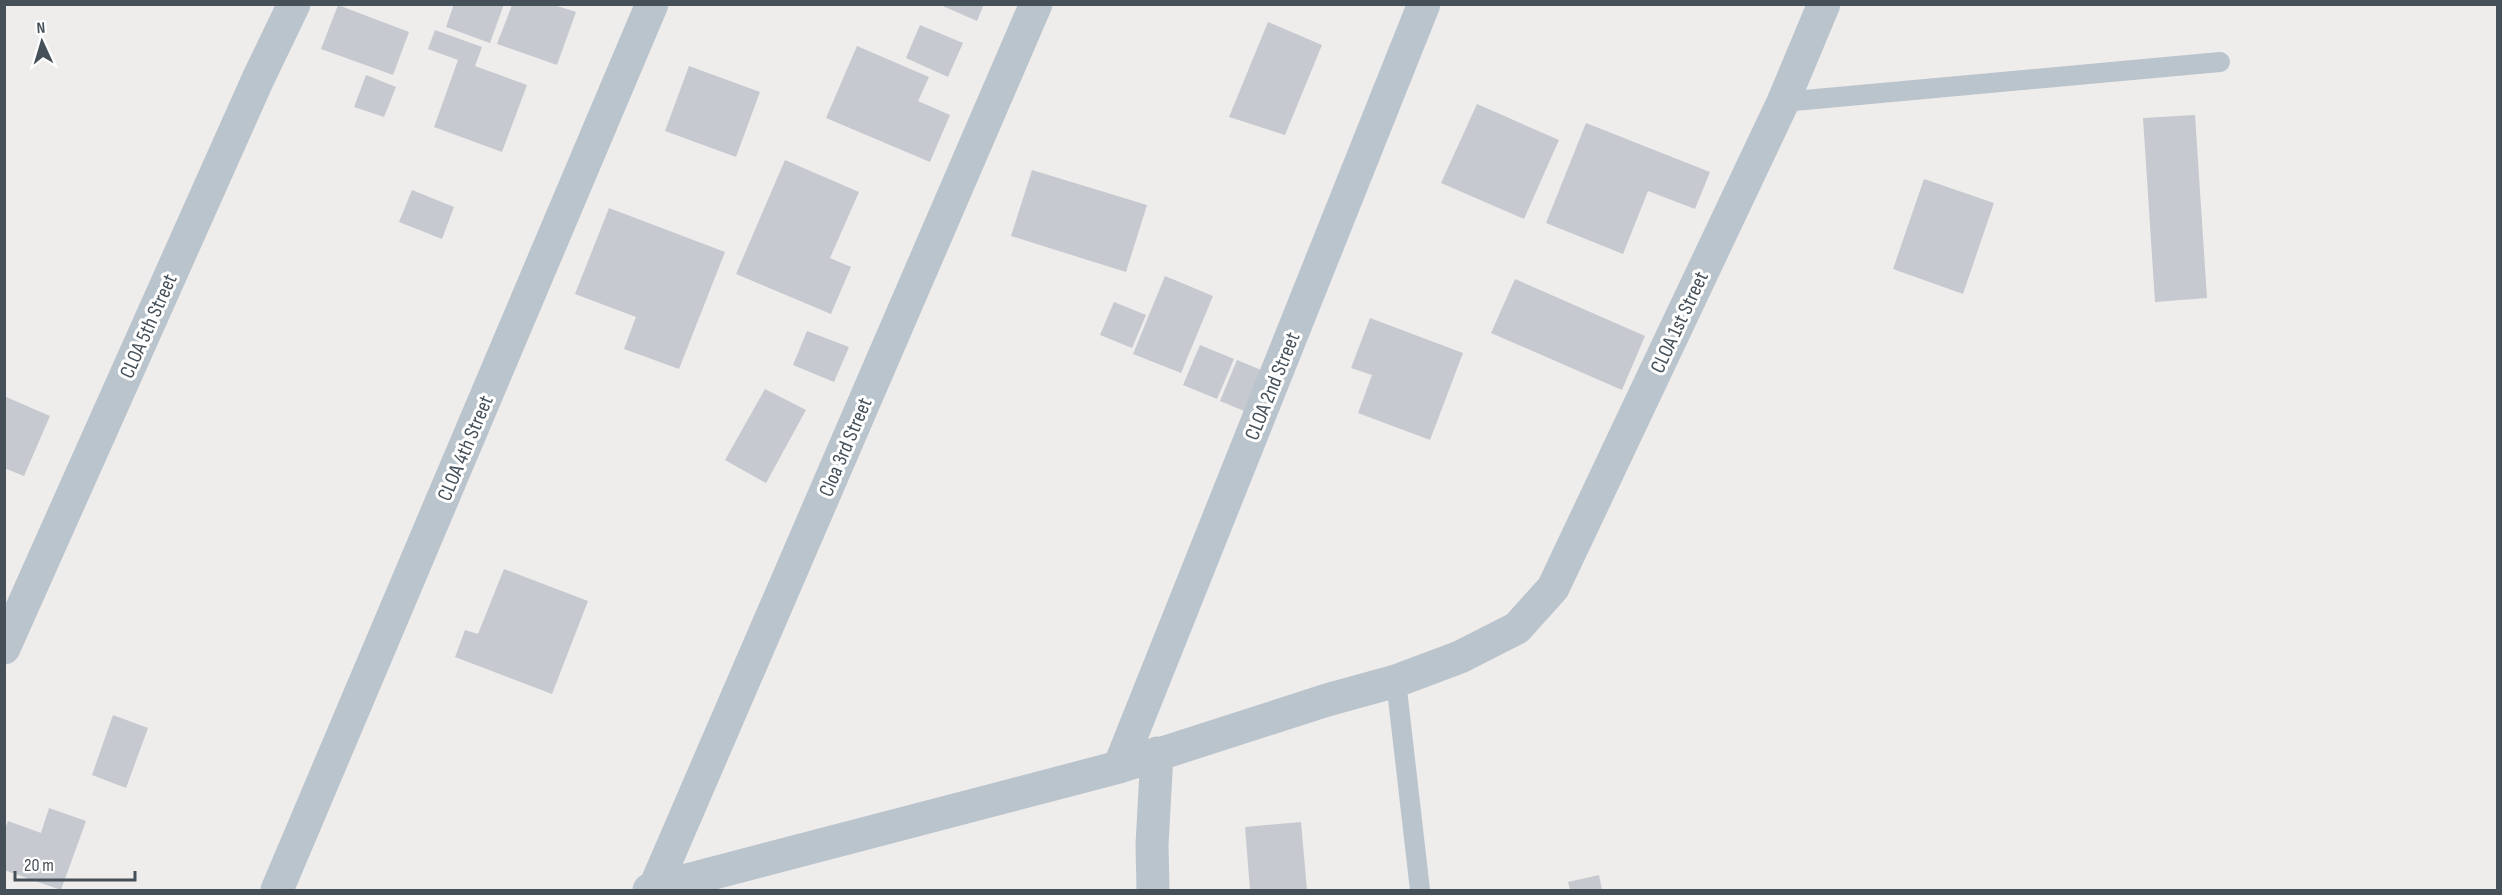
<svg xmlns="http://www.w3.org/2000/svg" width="2502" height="895" viewBox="0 0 2502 895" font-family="'Sofia Sans Condensed',sans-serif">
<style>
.building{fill:#c6c9cf}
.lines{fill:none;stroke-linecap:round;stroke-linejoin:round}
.lane{stroke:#bac4cc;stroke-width:20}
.street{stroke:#bac4cc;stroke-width:33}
.labels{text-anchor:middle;stroke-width:6;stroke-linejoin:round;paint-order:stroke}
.street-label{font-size:21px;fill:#455059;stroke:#fff}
</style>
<rect width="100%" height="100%" fill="#efecec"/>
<!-- building -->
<path class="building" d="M454,4H504L490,43L446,27Z
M938,4H984L977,21Z
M338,5L409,32L393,75L321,49Z
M512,5H554L576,12L557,65L497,44Z
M1268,22L1322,45L1285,135L1229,117Z
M920,25L963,43L948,77L906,58Z
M435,30L482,47L475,66L527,85L502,152L434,127L458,60L428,49Z
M857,46L929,77L918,101L950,115L930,162L826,118Z
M689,66L760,92L736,157L665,131Z
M366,75L396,87L384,117L354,107Z
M1477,104L1559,140L1524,219L1441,183Z
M2195,115L2207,298L2155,302L2143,118Z
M1586,123L1710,172L1695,209L1648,191L1623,254L1546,223Z
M785,160L859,192L830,258L851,267L831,314L736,274Z
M1032,170L1147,205L1126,272L1011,236Z
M1924,179L1994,203L1963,294L1893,269Z
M412,190L454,207L442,239L399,222Z
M609,208L725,252L679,369L624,349L636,317L575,294Z
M1165,276L1213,296L1181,373L1133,354Z
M1515,279L1645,336L1622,390L1491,333Z
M1114,302L1146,315L1132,348L1100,335Z
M1370,318L1463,353L1430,440L1358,413L1372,375L1351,368Z
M807,331L849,347L834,382L793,365Z
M1200,345L1234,359L1217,399L1183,385Z
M1237,360L1271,374L1254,415L1220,401Z
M765,389L806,410L766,483L725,460Z
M4,396L50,416L24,476L4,468Z
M504,569L588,601L552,694L455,657L465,630L478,634Z
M113,715L148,728L126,788L92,775Z
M49,808L86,821L61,890L4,870V832L8,821L41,833Z
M1301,822L1307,890H1250L1245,827Z
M1599,875L1602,890H1570L1568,882Z"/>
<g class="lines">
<!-- lane -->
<path class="lane" d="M1783,102L2220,62
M1396,681L1420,890"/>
<!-- street -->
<path class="street" d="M4,648L258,79L294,4
M1119,767L1424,4
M654,889L1036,4
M277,890L652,4
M649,890L1119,767L1327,700L1396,681L1460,657L1517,628L1553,588L1783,102L1824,4
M1153,890L1152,845L1157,753"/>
</g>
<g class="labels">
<!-- street labels -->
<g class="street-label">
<text transform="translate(1679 322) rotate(-65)" y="7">CLOA 1st Street</text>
<text transform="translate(148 326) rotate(-66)" y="7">CLOA 5th Street</text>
<text transform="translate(1272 386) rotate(-68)" y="7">CLOA 2nd Street</text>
<text transform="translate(845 447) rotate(-67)" y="7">Cloa 3rd Street</text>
<text transform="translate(465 448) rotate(-67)" y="7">CLOA 4th Street</text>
</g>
</g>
<!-- border -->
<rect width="2502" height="895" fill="none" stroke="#455059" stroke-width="12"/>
<!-- north arrow -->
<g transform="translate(42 42) rotate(356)" stroke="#ffffff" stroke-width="4.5" paint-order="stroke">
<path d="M0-4.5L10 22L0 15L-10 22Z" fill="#455059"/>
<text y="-9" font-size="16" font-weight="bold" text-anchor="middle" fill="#455059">N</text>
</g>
<!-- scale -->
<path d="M15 871v9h120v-9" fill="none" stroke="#455059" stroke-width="3"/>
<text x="24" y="871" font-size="18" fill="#455059" stroke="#ffffff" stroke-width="4.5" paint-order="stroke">20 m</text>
</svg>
